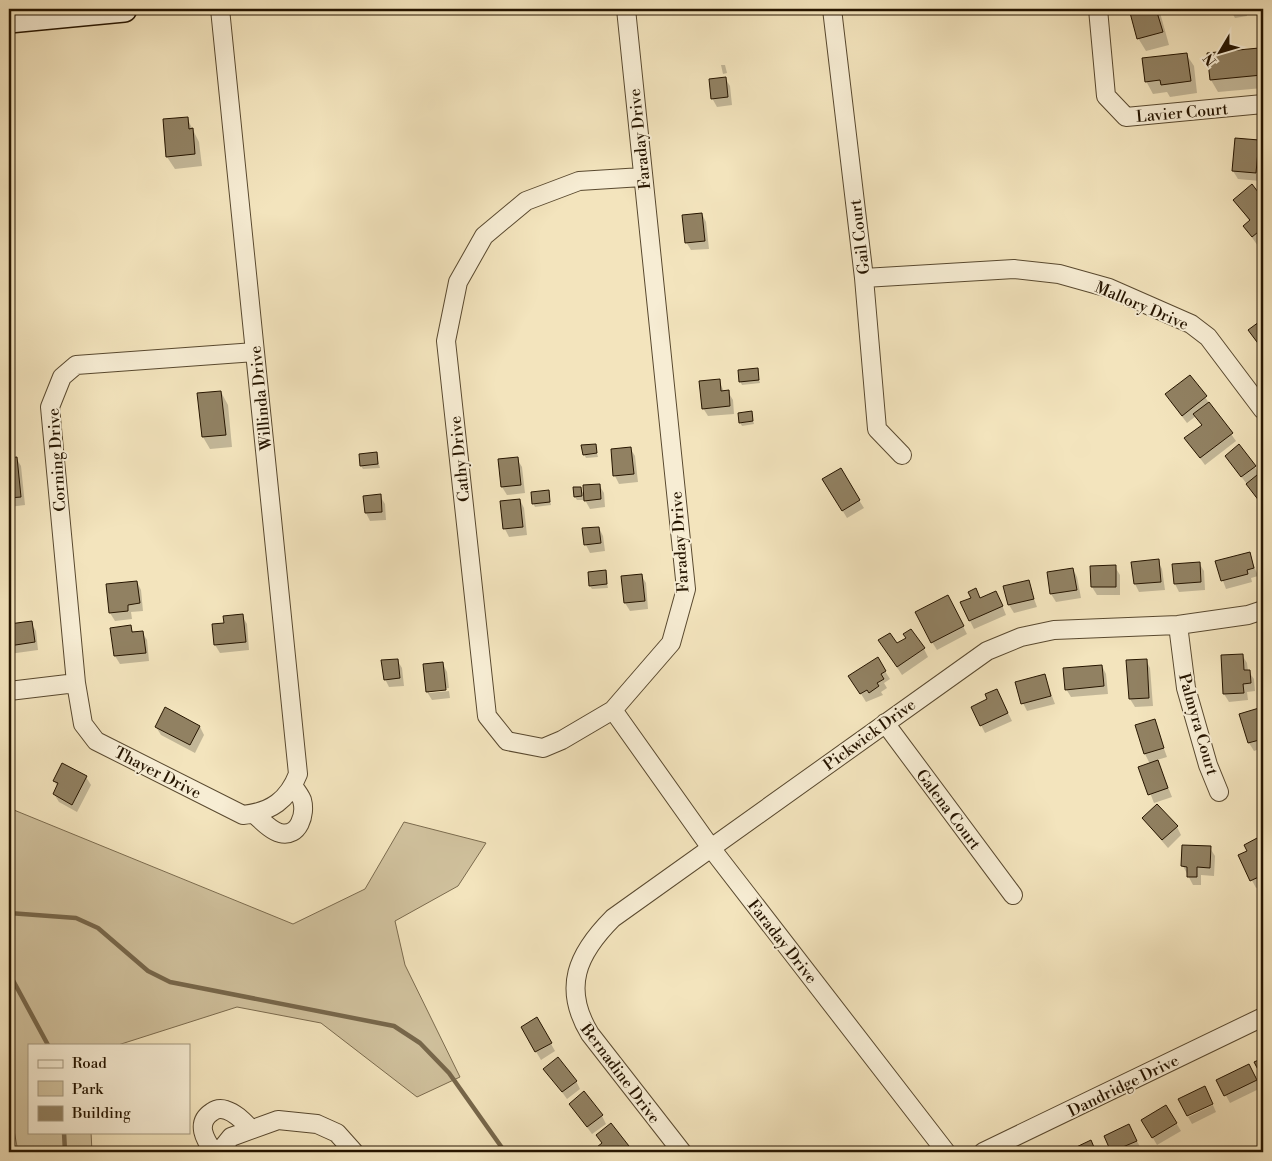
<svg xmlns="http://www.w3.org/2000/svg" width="1272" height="1161" viewBox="0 0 1272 1161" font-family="'Libre Bodoni',serif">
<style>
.green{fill:#d0c19d;stroke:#7b6b4e}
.shadow{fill:#0003}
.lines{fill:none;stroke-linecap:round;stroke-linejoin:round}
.stream{stroke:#77674b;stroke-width:4.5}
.building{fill:#918162;stroke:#261500}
.street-casing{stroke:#59492f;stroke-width:20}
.secondary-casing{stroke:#261500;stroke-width:28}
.street{stroke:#f7edd4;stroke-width:18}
.secondary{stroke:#f7edd4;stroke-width:25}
.labels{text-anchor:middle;stroke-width:4;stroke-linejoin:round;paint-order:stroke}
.street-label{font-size:16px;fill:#261500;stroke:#f7edd4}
</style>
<rect width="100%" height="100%" fill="#f3e4bd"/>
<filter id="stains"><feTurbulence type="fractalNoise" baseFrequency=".004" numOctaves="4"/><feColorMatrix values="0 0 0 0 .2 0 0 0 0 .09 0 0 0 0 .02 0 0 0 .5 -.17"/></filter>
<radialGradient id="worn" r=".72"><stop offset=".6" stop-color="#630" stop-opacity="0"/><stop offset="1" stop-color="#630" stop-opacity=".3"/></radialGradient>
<!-- green -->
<path class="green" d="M9,808L293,924L365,889L404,822L486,843L458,886L395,921L405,965L460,1077L417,1097L321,1023L237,1007L118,1045H29V1132H91L92,1152H18L9,1103Z"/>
<!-- shadow -->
<path class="shadow" d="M1131,9H1159L1169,45L1146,51L1138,38Z
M1230,9H1246L1247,16L1235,18Z
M1258,49L1263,58V88L1218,92L1211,80Z
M1186,54L1194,66L1197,93L1170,97L1167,92L1153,94L1146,81Z
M721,65H725L727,73L723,74Z
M725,78L730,86L732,105L717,107L712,98Z
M187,118L199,142L202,166L175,169L167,157Z
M1258,141L1263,150L1260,181L1238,179L1233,171Z
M1263,196V246L1260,249L1244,226L1250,222L1235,200Z
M702,214L706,222L709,249L691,250L686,242Z
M757,370L760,383L742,385L740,381Z
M1190,376L1236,441L1205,465L1191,446L1202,426L1196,416L1187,423L1171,402Z
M719,380L724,392H728L733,400L734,414L708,416L703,408Z
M221,392L228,405L232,447L210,449L203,437L198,395Z
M751,413L754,424L742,426L740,422Z
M595,445L598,457L586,458L584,454Z
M630,448L635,456L638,482L619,484L615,476Z
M376,453L380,468L363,469L361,466Z
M1226,456L1255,467L1259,475L1257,476L1263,484V506Z
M16,458L21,466L25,505L9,507V459Z
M517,459L522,467L525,493L507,495L502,487Z
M840,470L864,508L847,518L824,480Z
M599,485L604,493L605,507L590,509L585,500H577L575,497L580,488L585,496Z
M548,492L551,505L535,507L533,503Z
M380,496L385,504L386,520L370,521L366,513L364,497Z
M520,500L524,508L527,535L509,537L505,529L501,502Z
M599,528L603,536L605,551L590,553L586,545Z
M1249,553L1258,576L1251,578L1252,582L1226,589L1216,562Z
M1158,561L1162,569L1165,590L1139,592L1135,584Z
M1199,563L1204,571L1205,590L1179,592L1175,584Z
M1092,567H1115L1120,575V595H1097L1092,587Z
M1073,569L1077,577L1081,598L1056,602L1051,594L1048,573Z
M605,571L608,588L592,589L590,586Z
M641,575L646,583L648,609L630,611L625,603L623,577Z
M137,582L141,590L143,611L131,612L132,619L115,621L110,613Z
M1028,582L1037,607L1014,613L1009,605L1005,587Z
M980,599L1000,600L1006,615L974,629L970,621Z
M952,605L967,634L937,650L932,642Z
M242,616L247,624L249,650L220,653L215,645L213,625L225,624Z
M31,623L36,631L38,650L9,654V626Z
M130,627L134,633L142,632L147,640L149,661L120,664L115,656Z
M885,649H924L928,657L902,675Z
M1242,655L1247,663L1248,671L1254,679L1255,691L1247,692L1248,700L1229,702L1224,694Z
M397,660L402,668L404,686L389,687L385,679Z
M1146,660L1150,668L1153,706L1135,707L1130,699L1128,661Z
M443,664L447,672L449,688L429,690V693L449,691L450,698L432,700L427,692Z
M1102,666L1106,674L1108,694L1071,697L1066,689Z
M885,671L890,679L884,683L887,688L881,692L883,695L866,702L855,684Z
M1044,675L1055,704L1027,711L1023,703Z
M997,690L1012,721L985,733L981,725L989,700Z
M1258,710L1263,719V748L1254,751L1249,743Z
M1154,721L1167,757L1157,760L1172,797L1154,803L1140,767L1150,764L1145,754L1136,726Z
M156,727H200L204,735L195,753L161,735Z
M86,777L91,785L77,812L59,802L54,794L58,787L54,781Z
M1143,819L1177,827L1181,835L1168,848Z
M1259,839L1263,846V885L1256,888L1239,856L1248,851Z
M1210,848L1215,856L1214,876L1201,875V885H1193L1183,866Z
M537,1019L555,1051L541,1060L522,1028Z
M545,1069L576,1081L580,1089L567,1099Z
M1253,1073L1261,1088L1230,1103L1218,1081Z
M570,1104L602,1116L606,1124L592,1134Z
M1213,1105L1216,1112L1192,1124L1188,1117Z
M1166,1106L1181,1131L1157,1145L1143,1121Z
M611,1125L628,1147L631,1152H602L599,1148L603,1144Z
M1133,1133L1141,1149L1134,1152H1113L1105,1137Z"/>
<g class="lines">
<!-- stream -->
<path class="stream" d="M9,913L76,918L98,928L148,971L170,982L394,1026L420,1043L449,1073L505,1152
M9,973L48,1045
M64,1132L65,1152"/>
</g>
<!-- building -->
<path class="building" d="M1129,9H1156L1163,32L1137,39Z
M1259,48L1262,75L1210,80L1207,53Z
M1187,53L1191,81L1161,85L1160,80L1145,82L1142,58Z
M726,77L728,97L711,99L709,79Z
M188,117L189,129L193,128L195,154L166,157L163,119Z
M1235,138L1259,140L1256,173L1232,171Z
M1252,184L1261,196L1263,194V228L1252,237L1243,226L1250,220L1233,200Z
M702,213L705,241L685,243L682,215Z
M1263,319V350L1248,330Z
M758,368L759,380L739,382L738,370Z
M1190,375L1207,396L1182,416L1165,394Z
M720,379L721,391L729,390L730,406L702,409L699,381Z
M221,391L226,435L202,437L197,393Z
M1209,402L1233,433L1200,458L1184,438L1202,425L1193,414Z
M752,411L753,421L739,423L738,413Z
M596,444L597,453L583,455L581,445Z
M1239,444L1256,466L1241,477L1225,456Z
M631,447L634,474L613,476L611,449Z
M377,452L378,464L360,466L359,454Z
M17,457L21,497L9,498V458Z
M518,457L521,485L501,487L498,459Z
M841,468L860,500L842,511L822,479Z
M1257,475L1263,482V506L1246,484Z
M600,484L601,499L584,501L583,485Z
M573,487H581L582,496L574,497Z
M549,490L550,502L532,504L531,492Z
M381,494L382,512L365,513L363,496Z
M520,499L523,527L503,529L500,501Z
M599,527L601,543L584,545L582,528Z
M1250,552L1254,568L1247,570L1248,574L1221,581L1215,561Z
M1159,559L1161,582L1134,584L1131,562Z
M1200,562L1201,582L1174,584L1172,564Z
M1116,565V587H1091L1090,566Z
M1073,568L1077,590L1050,594L1047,572Z
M606,570L607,584L589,586L588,572Z
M642,574L645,601L624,603L621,576Z
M1029,580L1034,599L1008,605L1003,586Z
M137,581L140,603L128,605V611L109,613L106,584Z
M976,588L980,598L996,591L1003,606L969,621L960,602L971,598L968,592Z
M948,595L964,626L931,643L915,612Z
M243,614L246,642L214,645L212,624L224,623L223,616Z
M32,621L35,642L9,646V624Z
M131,625L132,632L143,631L146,653L114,656L110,628Z
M911,629L925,648L897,667L878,640L890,633L897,643L906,638L903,634Z
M1243,654L1244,670H1250L1251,683L1243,684L1244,693L1223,694L1221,655Z
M878,657L886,671L881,674L884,679L877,683L879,686L869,693L867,690L860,694L848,676Z
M398,659L400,678L384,680L381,660Z
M1147,659L1149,698L1129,699L1126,660Z
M443,662L446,690L426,692L423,664Z
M1102,665L1104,686L1065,690L1063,668Z
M1045,674L1051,696L1021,704L1015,682Z
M997,689L1008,713L980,726L971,707L987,699L985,694Z
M165,707L200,726L190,745L155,727Z
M1259,708L1263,722V739L1248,743L1239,714Z
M1155,719L1164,748L1144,754L1135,725Z
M1158,760L1168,788L1148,795L1138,767Z
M62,763L87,776L72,805L53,794L58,783L53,781Z
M1157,804L1178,826L1162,840L1142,818Z
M1259,837L1263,845V875L1250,881L1238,855L1247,851L1244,845Z
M1182,845L1211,846L1210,868L1197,867V877H1187V867L1181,866Z
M537,1017L552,1043L535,1052L521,1027Z
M558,1057L577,1081L562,1092L543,1069Z
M1263,1058V1079L1254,1062Z
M1249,1064L1257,1080L1224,1096L1216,1080Z
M1205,1086L1213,1104L1187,1116L1178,1099Z
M584,1091L603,1115L587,1127L569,1104Z
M1166,1105L1177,1123L1152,1138L1141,1120Z
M611,1123L629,1146L621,1152H601L597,1147L602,1143L596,1135Z
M1129,1124L1137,1141L1111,1152L1104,1136Z
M1091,1140L1096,1152H1066Z"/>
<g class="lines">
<!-- street casing -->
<g class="street-casing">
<path id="street" d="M220,9L298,774C288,800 271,812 243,815L96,741L83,724L76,683L50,407L62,377L76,365L255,352
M626,9L686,589L671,643L613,710L562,740L543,748L507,741L487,716L446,341L458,282L484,236L526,201L579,181L642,177
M832,9L864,278L877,429L902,455
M1098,9L1106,96L1126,117L1263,104
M864,278L1014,269L1059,274L1109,288L1191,324L1208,337L1263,410
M1178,625L1186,688L1208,765L1219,792
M9,691L76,683
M613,710L711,848L946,1152
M885,723L1013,895
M254,814C261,820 271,831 280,833C299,838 306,814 302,800C300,795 296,790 293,786
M214,1152C205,1140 195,1123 212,1112C216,1109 220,1108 226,1110C236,1113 244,1122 251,1129
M219,1152L231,1137L278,1120L317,1124L337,1133L354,1152
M682,1152L590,1034C562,988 577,954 613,918L987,651L1021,637L1054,630L1178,625L1248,615L1263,610
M983,1152L1263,1017"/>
</g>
<!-- secondary casing -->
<g class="secondary-casing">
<path id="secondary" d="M9,20L124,9"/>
</g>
<!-- street -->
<use href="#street" class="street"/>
<!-- secondary -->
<use href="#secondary" class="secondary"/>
</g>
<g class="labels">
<!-- street labels -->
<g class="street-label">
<text transform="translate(1182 112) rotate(-5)" y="6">Lavier Court</text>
<text transform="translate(639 139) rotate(-96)" y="6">Faraday Drive</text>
<text transform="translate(859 237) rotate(-97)" y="6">Gail Court</text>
<text transform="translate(1142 305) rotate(23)" y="6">Mallory Drive</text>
<text transform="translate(260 398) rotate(-96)" y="6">Willinda Drive</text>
<text transform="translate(459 459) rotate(-96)" y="6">Cathy Drive</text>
<text transform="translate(56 460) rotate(-94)" y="6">Corning Drive</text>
<text transform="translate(679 542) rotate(-94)" y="6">Faraday Drive</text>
<text transform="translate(1199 724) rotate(74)" y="6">Palmyra Court</text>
<text transform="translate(869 734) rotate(-36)" y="6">Pickwick Drive</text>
<text transform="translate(158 772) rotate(27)" y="6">Thayer Drive</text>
<text transform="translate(949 809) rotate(53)" y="6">Galena Court</text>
<text transform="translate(783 941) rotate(52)" y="6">Faraday Drive</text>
<text transform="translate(621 1073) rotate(53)" y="6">Bernadine Drive</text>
<text transform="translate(1123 1085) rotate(-26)" y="6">Dandridge Drive</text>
</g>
</g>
<!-- margin -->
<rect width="1272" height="1161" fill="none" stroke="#f3e4bd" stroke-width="30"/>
<rect x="10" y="10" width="1252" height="1141" fill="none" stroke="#261500" stroke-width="2.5"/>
<rect x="15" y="15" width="1242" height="1131" fill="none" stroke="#261500"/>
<!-- legend -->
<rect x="28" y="1044" width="162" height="90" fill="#f7edd4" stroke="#a3977f"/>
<rect x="38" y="1060" width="25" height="8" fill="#f7edd4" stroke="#a3977f"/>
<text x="72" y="1068" font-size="15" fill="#261500">Road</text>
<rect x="38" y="1081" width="25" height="15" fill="#d0c19d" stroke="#a3977f"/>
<text x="72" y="1094" font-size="15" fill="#261500">Park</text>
<rect x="38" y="1106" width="25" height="15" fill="#918162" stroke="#a3977f"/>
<text x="72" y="1118" font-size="15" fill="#261500">Building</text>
<!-- north arrow -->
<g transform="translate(1220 52) rotate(232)" stroke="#f7edd4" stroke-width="4" paint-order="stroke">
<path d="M0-4L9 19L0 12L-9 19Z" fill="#261500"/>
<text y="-8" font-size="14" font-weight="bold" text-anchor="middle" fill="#261500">N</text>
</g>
<rect width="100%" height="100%" filter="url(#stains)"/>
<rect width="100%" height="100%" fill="url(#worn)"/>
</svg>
